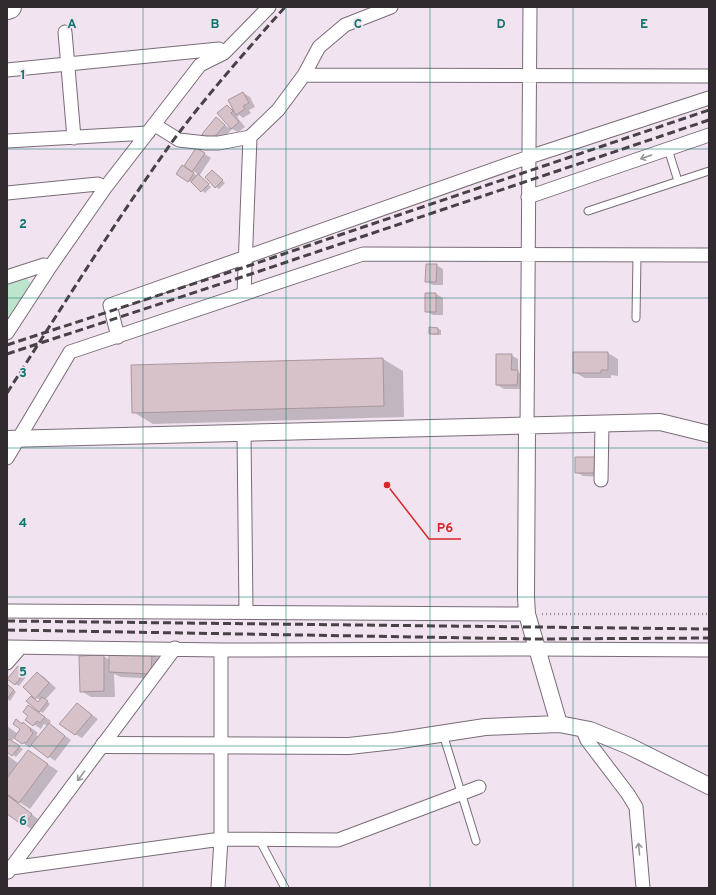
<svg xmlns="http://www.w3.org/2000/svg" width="716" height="895" viewBox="0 0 716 895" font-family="Overpass,sans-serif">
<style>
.green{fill:#bde5cd}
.shadow{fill:#0003}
.building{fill:#d6c2c8;stroke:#aa979c}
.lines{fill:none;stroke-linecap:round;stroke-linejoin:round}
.service-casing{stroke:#796c78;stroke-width:9}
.minor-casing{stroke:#796c78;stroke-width:15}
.tertiary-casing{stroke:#796c78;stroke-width:18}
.trunk-casing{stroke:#796c78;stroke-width:24}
.path{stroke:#9c919a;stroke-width:2.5;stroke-dasharray:1 3;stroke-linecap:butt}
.service{stroke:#fff;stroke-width:7}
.minor{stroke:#fff;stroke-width:13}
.tertiary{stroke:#fff;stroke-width:16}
.trunk{stroke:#fff;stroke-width:22}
.rail{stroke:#484146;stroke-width:3;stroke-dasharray:8 4;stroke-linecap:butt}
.oneway{stroke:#989598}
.grid{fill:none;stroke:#0f766e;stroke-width:1;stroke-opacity:0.55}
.grid-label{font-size:13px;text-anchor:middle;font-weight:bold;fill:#0f766e;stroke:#f2e3f0;stroke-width:3.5;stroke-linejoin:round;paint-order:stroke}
.leader{fill:none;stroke:#d62828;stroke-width:1.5}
.callout-dot{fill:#d62828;stroke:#f2e3f0;stroke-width:1.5}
.callout-label{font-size:13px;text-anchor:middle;font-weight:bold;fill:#d62828;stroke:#f2e3f0;stroke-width:3.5;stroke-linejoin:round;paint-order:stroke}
</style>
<rect width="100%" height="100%" fill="#f2e3f0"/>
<!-- green -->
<path class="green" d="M25,277L32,285L7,322V283Z"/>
<!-- shadow -->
<path class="shadow" d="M243,93L250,97L255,107L249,110L251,113L243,118L239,115L237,117L245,127L238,132L232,129L218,145L211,141L216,119L229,128L230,127L227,106L234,110Z
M203,153L211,158L199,176L211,187L205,193L192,183L178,174L182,167L198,176L199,175L193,171Z
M212,171L225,183L219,189L216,187Z
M436,265L443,269V285H433L426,281Z
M426,294H436L443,298V315H433L426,311Z
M438,329L441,330V335H433L430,333Z
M608,353L618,359V376L611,375V378H585L574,372Z
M511,355L518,359V372L524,375V389H504L497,385Z
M383,359L403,371L404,417L153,424L133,412Z
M594,458L601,462V477L583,476L576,472Z
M152,654L162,660L161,679L121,677L114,674L115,697H91L81,691L103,656L110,660Z
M18,668L28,674L19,686L8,680Z
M37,673L44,677L56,688L45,700L50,704L43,713L39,711L34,699L39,702L40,700L36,698Z
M7,684L16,692L10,701L7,699Z
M77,704L98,719L82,738L75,734Z
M29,706L51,721L49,724L71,740L55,761L32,745L30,748L15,737L11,742L23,749L16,757L7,751V726L18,734L22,729L16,721L30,727L38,733L36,735L39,737L48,726L44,724L41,729L27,720L30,715Z
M29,752L58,771L30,809L16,800L15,802L38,819L31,829L7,812V795L9,794L7,793V755L19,764Z"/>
<!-- building -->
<path class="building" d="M243,92L249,103L243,106L245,109L236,115L228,100Z
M227,105L233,111L231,113L239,122L231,129L217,113Z
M216,117L225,125L210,142L202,134Z
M196,148L205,153L192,172L184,166Z
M182,165L194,173L188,182L176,174Z
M212,170L223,180L215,188L205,177Z
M198,174L209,184L201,192L191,182Z
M426,264H437L436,282H425Z
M425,293H436V312H425Z
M429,327L438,328V334H429Z
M573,352H608V370H601V373H573Z
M496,354H512L511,370H518L517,385H496Z
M383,358L384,406L132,413L131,365Z
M575,457H595L594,473H575Z
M152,653L151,674L109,672V654Z
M104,655V691L80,692L79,656Z
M18,666L25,672L15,685L7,679Z
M37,672L49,683L35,699L23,687Z
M7,684L14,690L7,699Z
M31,696L38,702L42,697L48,701L39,712L26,701Z
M77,703L92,715L75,735L59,724Z
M28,705L45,717L40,723L37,721L33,726L25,720L28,716L23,712Z
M16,719L22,724L23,722L31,729L30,730L33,733L26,743L25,742L22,744L14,738L20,729L13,724Z
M49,723L65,736L48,758L31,745Z
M9,739L20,746L12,756L7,752V742Z
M28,750L48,764L19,803L7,794V778Z
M7,795L32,814L24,826L7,814Z"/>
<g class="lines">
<!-- service casing -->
<g class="service-casing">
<path id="service" d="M668,149L678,181
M588,211L709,171
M636,318L637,255
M443,734L476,841
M259,839L285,888"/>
</g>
<!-- minor casing -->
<g class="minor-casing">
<path id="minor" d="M65,32L74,138
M7,70L219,49L224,53
M304,75L709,76
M155,125L179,140L206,143H219L250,137L278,110L304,75L319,47L345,25L391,7
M7,141L148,133
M7,193L98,184L105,188L200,65L224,53L269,7
M528,197L709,135
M7,277L44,265L50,267
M244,294L250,137
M7,333L50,267L105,188
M118,337L110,305L529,157L709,98
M527,427L530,7
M244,433L246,611
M7,458L70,352L363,254L709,255
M601,480L602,424
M7,611L527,614
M7,647L221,650L536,649L709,650
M7,663L20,648
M582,728L587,740L628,794L636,807L643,888
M11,868L221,839L338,840L479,787
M8,872L175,648
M218,888L221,839V650"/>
</g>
<!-- tertiary casing -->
<g class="tertiary-casing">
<path id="tertiary" d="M527,427L526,597L527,614L559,724
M7,439L660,422L709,434
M104,745L349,746L394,741L485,727L559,724L590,730L629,746L709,786"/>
</g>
<!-- trunk casing -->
<g class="trunk-casing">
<path id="trunk" d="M7,8L10,7"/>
</g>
<!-- path -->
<path class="path" d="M542,614H709"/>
<!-- service -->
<use href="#service" class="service"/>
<!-- minor -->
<use href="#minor" class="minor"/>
<!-- tertiary -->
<use href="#tertiary" class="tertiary"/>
<!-- trunk -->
<use href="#trunk" class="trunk"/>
<!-- rail -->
<path class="rail" d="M7,345L254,264L709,110
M7,354L257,272L709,120
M7,393C61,309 114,223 172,142C207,95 246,51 285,7
M7,621L709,629
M7,630L534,639L709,638"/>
</g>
<!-- one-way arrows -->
<defs><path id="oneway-shaft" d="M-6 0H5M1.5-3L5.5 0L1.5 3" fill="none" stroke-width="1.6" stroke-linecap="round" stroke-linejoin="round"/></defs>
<g class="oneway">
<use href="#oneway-shaft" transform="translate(646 157) rotate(161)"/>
<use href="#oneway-shaft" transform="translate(81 776) rotate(127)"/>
<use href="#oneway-shaft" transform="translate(639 849) rotate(-95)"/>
</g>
<!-- grid -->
<path class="grid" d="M143,7V888M286,7V888M430,7V888M573,7V888M7,149H709M7,298H709M7,448H709M7,597H709M7,746H709"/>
<g class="grid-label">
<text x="72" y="28">A</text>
<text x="215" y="28">B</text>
<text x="358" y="28">C</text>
<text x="501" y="28">D</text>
<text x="644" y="28">E</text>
<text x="23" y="79">1</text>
<text x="23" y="228">2</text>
<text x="23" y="377">3</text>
<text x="23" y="527">4</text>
<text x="23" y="676">5</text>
<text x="23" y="825">6</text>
</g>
<!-- callouts -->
<path class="leader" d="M387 485L429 539H461"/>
<circle class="callout-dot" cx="387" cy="485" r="4"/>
<g class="callout-label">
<text x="445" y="532">P6</text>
</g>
<!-- border -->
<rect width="716" height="895" fill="none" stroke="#312b30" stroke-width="16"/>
</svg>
